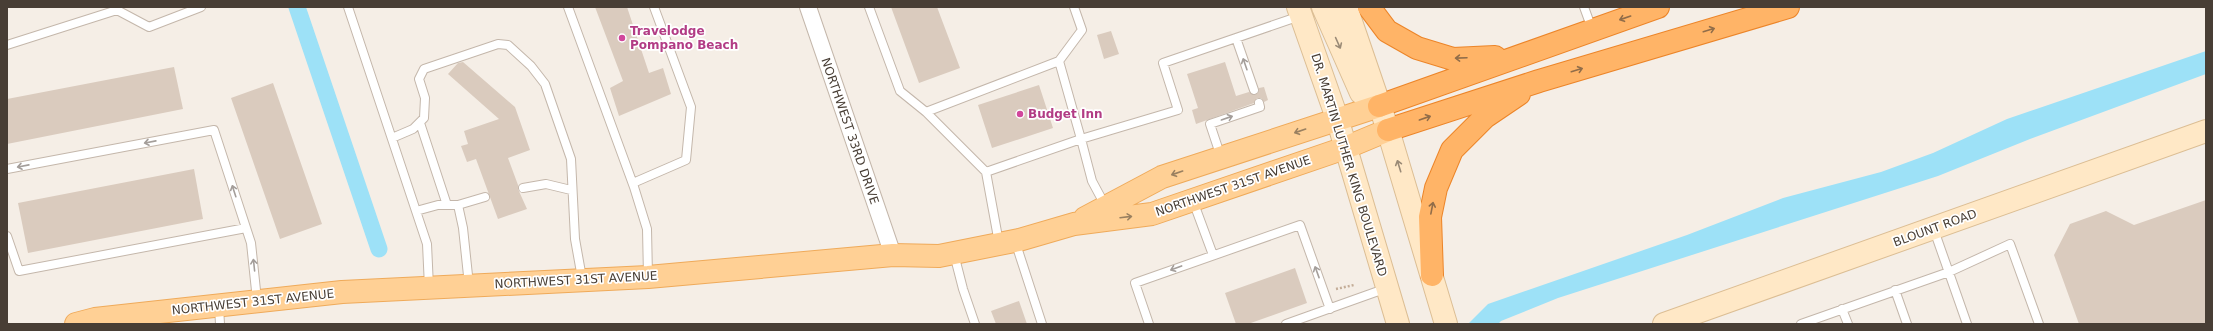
<svg xmlns="http://www.w3.org/2000/svg" width="2213" height="331" viewBox="0 0 2213 331" font-family="'DejaVu Sans',sans-serif">
<style>
.water{fill:#9de1f7}
.lines{fill:none;stroke-linecap:round;stroke-linejoin:round}
.canal{stroke:#9de1f7;stroke-width:17}
.building{fill:#dacbbe}
.lane-casing{stroke:#c4b7ab;stroke-width:10}
.street-casing{stroke:#c4b7ab;stroke-width:18}
.secondary-casing{stroke:#dcbe94;stroke-width:24}
.primary-casing{stroke:#efaa5a;stroke-width:24}
.highway-casing{stroke:#ec8529;stroke-width:24}
.path{stroke:#c4ad98;stroke-width:2.5;stroke-dasharray:2 2;stroke-linecap:butt}
.lane{stroke:#fff;stroke-width:8}
.street{stroke:#fff;stroke-width:16}
.secondary{stroke:#ffe8c6;stroke-width:22}
.primary{stroke:#ffd095;stroke-width:22}
.highway{stroke:#ffb467;stroke-width:22}
.oneway{stroke:#916d49}
.oneway2{stroke:#9a8a76}
.oneway3{stroke:#a49e9a}
.oneway4{stroke:#9a8060}
.hotel-dot{fill:#d1479c;stroke:#fff;stroke-width:1.5}
.labels{text-anchor:middle;stroke-width:3.5;stroke-linejoin:round;paint-order:stroke}
.hotel-label{font-size:12px;font-weight:bold;fill:#b23c85;stroke:#fff;text-anchor:start}
.street-label{font-size:12px;fill:#483e35;stroke:#fff}
</style>
<rect width="100%" height="100%" fill="#f5eee6"/>
<!-- water -->
<path class="water" d="M2206,51V74L2030,139L1938,176L1558,298L1501,321L1498,324H1468L1488,304L1687,235L1783,198L1881,172L1933,153L2007,119Z"/>
<g class="lines">
<!-- canal -->
<path class="canal" d="M297,7L379,249"/>
</g>
<!-- building -->
<path class="building" d="M595,7H627L649,73L663,68L671,94L619,116L610,88L623,81Z
M891,7H937L960,68L919,83Z
M1111,31L1119,54L1104,59L1097,35Z
M463,62L515,107L530,150L508,158L518,185V189L527,209L498,219L476,159L467,162L461,146L468,144L464,131L499,119L448,74L458,63Z
M1225,62L1236,96L1249,92L1255,95L1258,93L1259,88L1264,87L1268,100L1264,102L1261,98H1257L1254,103L1196,124L1192,110L1198,108L1187,74Z
M174,67L183,109L7,144V99Z
M273,83L322,224L280,239L231,98Z
M1039,85L1053,128L992,148L978,105Z
M194,169L203,219L28,253L18,203Z
M2206,200V324H2079L2054,255L2070,224L2106,211L2134,225Z
M1295,268L1307,303L1248,324H1236L1225,293Z
M1019,301L1027,324H996L991,311Z"/>
<g class="lines">
<!-- lane casing -->
<g class="lane-casing">
<path id="lane" d="M348,7L427,244L429,287
M568,7L634,187L647,229L648,276
M869,7L900,91L926,112L1059,61L1082,30L1074,7
M1584,7L1592,29
M1236,38L1254,90
M7,45L117,10L149,27L201,7
M926,112L986,172
M420,123L447,205
M392,138L413,129L424,118L425,98L419,79L424,69L498,44L508,45L531,66L545,84L571,159L575,239L582,278
M1221,157L1210,124L1260,107L1259,103
M7,169L214,130L251,243L257,300
M633,183L686,160L691,107L654,7
M523,188L546,184L571,190
M1193,201L1213,255
M458,205L485,197
M1106,207L1092,181L1081,139L1178,110L1163,63L1300,16
M416,211L438,205H458L463,228L469,285
M1934,230L1967,324
M7,236L19,271L246,228
M1015,241L1042,324
M999,243L986,172L1081,139L1059,61
M954,254L963,289L975,324
M1895,290L1907,324
M219,307L220,324
M1842,309L1848,324
M1149,324L1135,283L1300,225L1330,309
M1286,324L1387,288
M1801,324L1949,272L2010,244L2039,324"/>
</g>
<!-- street casing -->
<g class="street-casing">
<path id="street" d="M808,7L893,255"/>
</g>
<!-- secondary casing -->
<g class="secondary-casing">
<path id="secondary" d="M1298,7L1337,118L1398,324
M1323,7L1361,93L1369,98
M1346,7L1388,130L1446,324
M1664,324L2206,131"/>
</g>
<!-- primary casing -->
<g class="primary-casing">
<path id="primary" d="M1085,218L1162,177L1379,106
M76,324L95,319L342,292L648,277L893,255L939,256L1019,240L1074,224L1152,214L1345,148L1388,130"/>
</g>
<!-- highway casing -->
<g class="highway-casing">
<path id="highway" d="M1369,7L1387,31L1417,48L1453,59L1495,57
M1379,106L1658,7
M1388,130L1539,81L1788,7
M1432,275L1430,217L1436,188L1452,150L1485,117L1519,94"/>
</g>
<!-- path -->
<path class="path" d="M1336,289L1354,285"/>
<!-- lane -->
<use href="#lane" class="lane"/>
<!-- street -->
<use href="#street" class="street"/>
<!-- secondary -->
<use href="#secondary" class="secondary"/>
<!-- primary -->
<use href="#primary" class="primary"/>
<!-- highway -->
<use href="#highway" class="highway"/>
</g>
<!-- one-way arrows -->
<defs><path id="oneway-shaft" d="M-6 0H5M1.5-3L5.5 0L1.5 3" fill="none" stroke-width="1.6" stroke-linecap="round" stroke-linejoin="round"/></defs>
<g class="oneway">
<use href="#oneway-shaft" transform="translate(1625 18) rotate(161)"/>
<use href="#oneway-shaft" transform="translate(1709 30) rotate(-17)"/>
<use href="#oneway-shaft" transform="translate(1461 58) rotate(178)"/>
<use href="#oneway-shaft" transform="translate(1577 70) rotate(-17)"/>
<use href="#oneway-shaft" transform="translate(1425 118) rotate(-19)"/>
<use href="#oneway-shaft" transform="translate(1432 208) rotate(-79)"/>
</g>
<g class="oneway2">
<use href="#oneway-shaft" transform="translate(1338 43) rotate(66)"/>
<use href="#oneway-shaft" transform="translate(1399 166) rotate(-107)"/>
</g>
<g class="oneway3">
<use href="#oneway-shaft" transform="translate(1245 64) rotate(-109)"/>
<use href="#oneway-shaft" transform="translate(1227 118) rotate(-19)"/>
<use href="#oneway-shaft" transform="translate(150 142) rotate(169)"/>
<use href="#oneway-shaft" transform="translate(23 166) rotate(169)"/>
<use href="#oneway-shaft" transform="translate(234 191) rotate(-108)"/>
<use href="#oneway-shaft" transform="translate(254 265) rotate(-96)"/>
<use href="#oneway-shaft" transform="translate(1176 268) rotate(160)"/>
<use href="#oneway-shaft" transform="translate(1317 272) rotate(-110)"/>
</g>
<g class="oneway4">
<use href="#oneway-shaft" transform="translate(1300 131) rotate(161)"/>
<use href="#oneway-shaft" transform="translate(1177 173) rotate(161)"/>
<use href="#oneway-shaft" transform="translate(1126 217) rotate(-7)"/>
</g>
<!-- markers -->
<g class="hotel-dot">
<circle cx="622" cy="38" r="4"/>
<circle cx="1020" cy="114" r="4"/>
</g>
<g class="labels">
<!-- hotel labels -->
<g class="hotel-label">
<text x="630" y="35">Travelodge<tspan x="630" dy="14">Pompano Beach</tspan></text>
<text x="1028" y="118">Budget Inn</text>
</g>
<!-- street labels -->
<g class="street-label">
<text transform="translate(850 131) rotate(71)" y="4">NORTHWEST 33RD DRIVE</text>
<text transform="translate(1349 165) rotate(73)" y="4">DR. MARTIN LUTHER KING BOULEVARD</text>
<text transform="translate(1233 186) rotate(-19)" y="4">NORTHWEST 31ST AVENUE</text>
<text transform="translate(1935 228) rotate(-20)" y="4">BLOUNT ROAD</text>
<text transform="translate(576 280) rotate(-3)" y="4">NORTHWEST 31ST AVENUE</text>
<text transform="translate(253 302) rotate(-6)" y="4">NORTHWEST 31ST AVENUE</text>
</g>
</g>
<!-- border -->
<rect width="2213" height="331" fill="none" stroke="#483e35" stroke-width="16"/>
</svg>
